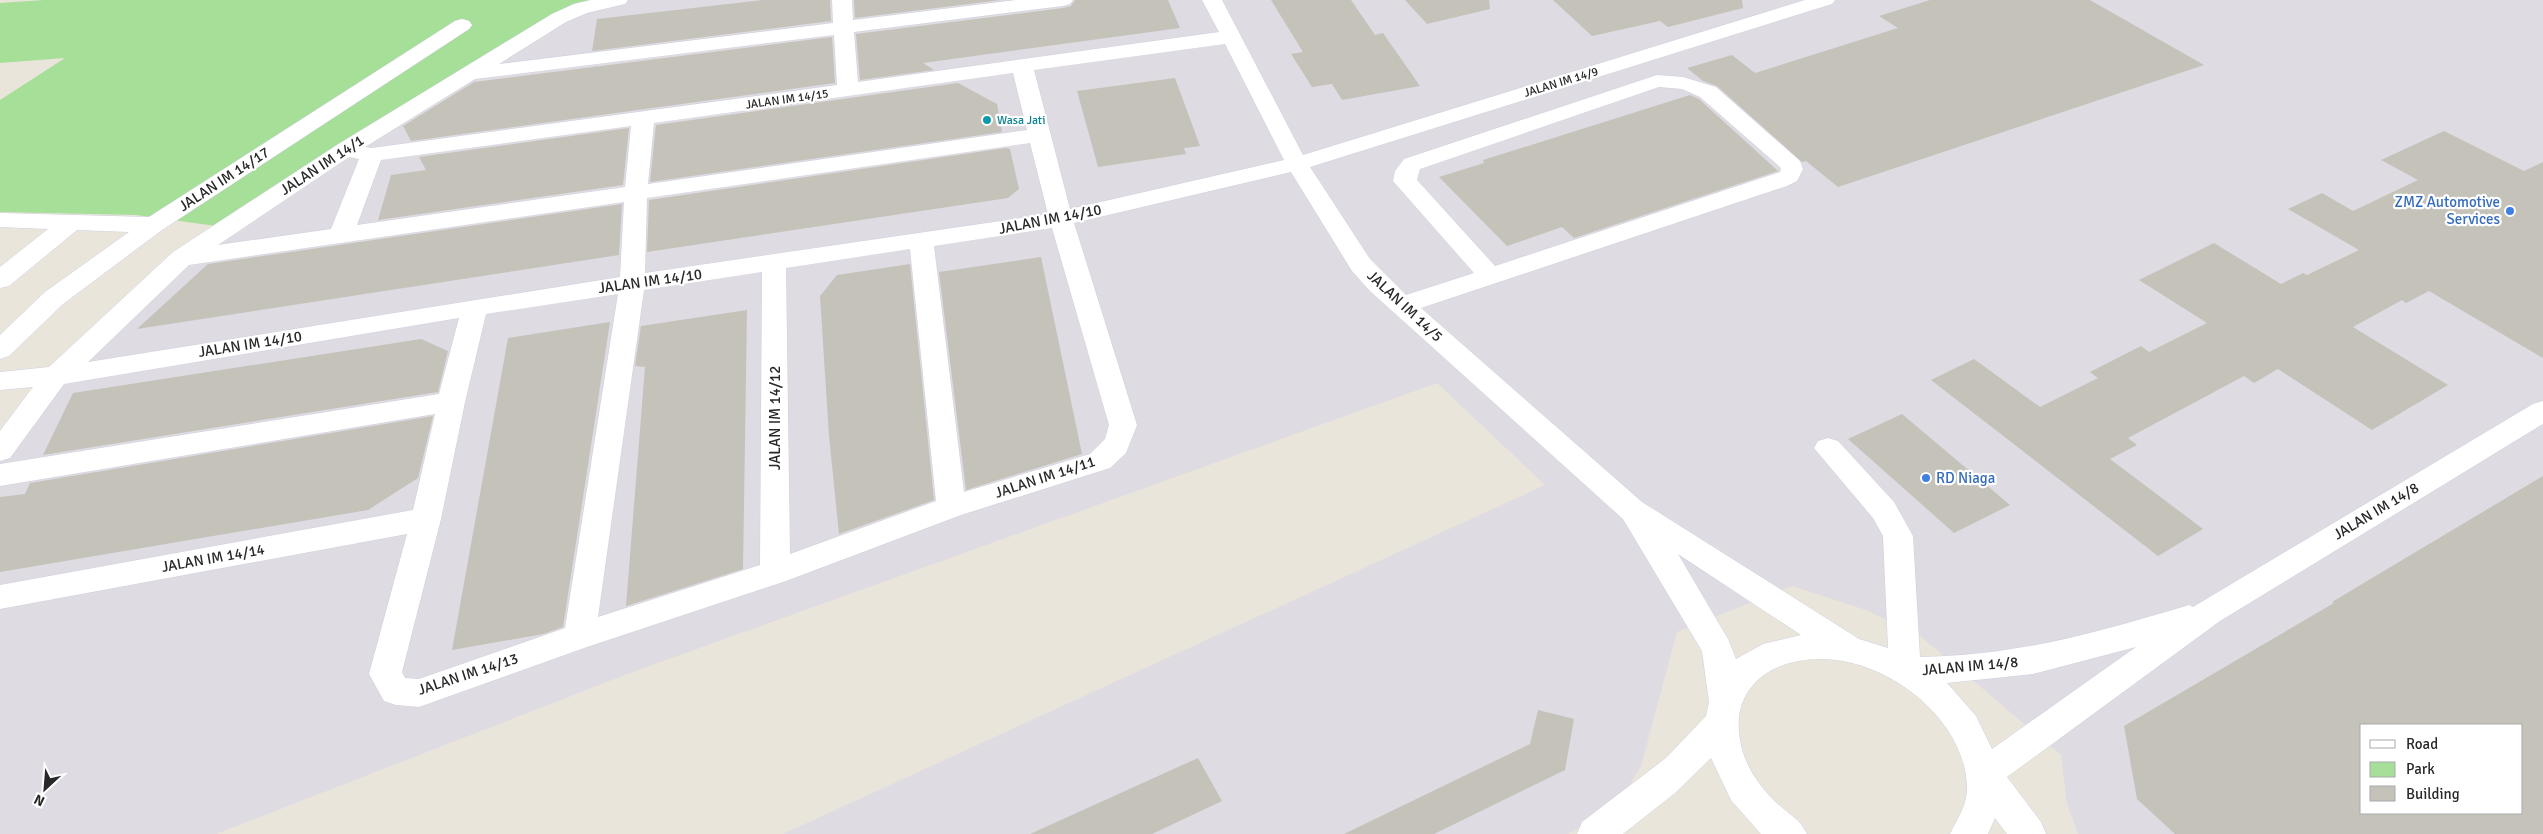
<svg xmlns="http://www.w3.org/2000/svg" width="2543" height="834" viewBox="0 0 2543 834" font-family="Signika,sans-serif">
<style>
.industrial{fill:#dedbe2;fill-rule:evenodd}
.green{fill:#a6df98}
.building{fill:#c5c2ba;fill-rule:evenodd}
.lines{fill:none;stroke-linecap:round;stroke-linejoin:round}
.minor-casing{stroke:#cfd0e1;stroke-width:1}
.minor{fill:#fff;fill-rule:evenodd}
.culture-dot{fill:#0f9aa8;stroke:#fff;stroke-width:2}
.shop-dot{fill:#3f7fe0;stroke:#fff;stroke-width:2}
.labels{text-anchor:middle;stroke-width:4.5;stroke-linejoin:round;paint-order:stroke}
.far-street-label{font-size:12px;fill:#282828;stroke:#fff}
.far-culture-label{font-size:12px;fill:#0d838f;stroke:#fff;text-anchor:start}
.street-label{font-size:15px;fill:#282828;stroke:#fff}
.shop-label{font-size:15px;fill:#366cbe;stroke:#fff;text-anchor:end}
</style>
<rect width="100%" height="100%" fill="#eae5da"/>
<!-- industrial -->
<path class="industrial" d="M618,0H2543V834H2078L2067,804L2061,755L1918,634L1866,610L1792,586L1677,632L1641,766L1626,791L1584,825L1568,834H783L1545,485L1437,383L630,673L216,834H0V451L182,258L559,18ZM2362,725H2522V813H2362Z"/>
<!-- green -->
<path class="green" d="M44,0H592L216,226L136,215L0,212V100L65,58L0,63V3Z"/>
<!-- building -->
<path class="building" d="M763,0H830L831,21L592,51L597,19Z
M854,0H1001L855,18Z
M1075,0H1168L1180,28L923,63L934,70L860,80L856,34L1063,8L1071,6Z
M1271,0H1351L1375,35L1383,33L1420,86L1342,100L1332,84L1312,87L1291,54L1303,52Z
M1405,0H1489L1490,9L1427,24Z
M1553,0H1742L1743,8L1668,27L1660,21L1592,36Z
M1930,0H2090L2204,65L1838,187L1806,161L1802,162L1717,86L1703,81L1687,68L1732,55L1755,73L1898,28L1879,16Z
M832,37L835,83L411,141L403,126L474,82Z
M1175,78L1200,146L1184,148L1186,154L1098,167L1077,91Z
M958,83L997,104L1002,132L650,182L656,125Z
M1690,95L1699,99L1778,171L1574,238L1562,227L1507,246L1439,177L1484,163L1483,160Z
M629,128L623,185L378,220L391,175L426,170L419,157Z
M2444,131L2524,171L2543,162V358L2429,291L2406,303L2402,300L2353,327L2448,385L2372,430L2278,369L2254,383L2244,376L2128,438L2137,445L2110,459L2203,529L2158,556L1931,380L1974,359L2040,407L2098,378L2090,372L2141,346L2149,352L2207,323L2139,280L2214,243L2281,284L2303,273L2307,275L2359,250L2288,209L2322,193L2353,211L2418,180L2381,160Z
M1006,148L1010,149L1019,189L1008,198L647,252L649,200Z
M622,204L619,255L137,329L208,264Z
M1041,257L1082,454L966,490L939,272Z
M910,264L934,500L839,534L829,436L820,296L837,275Z
M747,310L743,569L626,606L645,367L635,366L641,326Z
M610,322L563,627L543,634L452,650L508,338Z
M421,339L448,351L438,392L43,455L73,393Z
M1902,414L2010,505L1954,533L1848,439Z
M433,416L418,478L368,510L0,572V497L25,494L30,483Z
M2543,476V834H2175L2137,799L2124,726L2334,603L2332,602ZM2362,725H2522V813H2362Z
M1538,710L1574,719L1565,770L1434,834H1344L1530,744Z
M1198,758L1222,801L1152,834H1030Z"/>
<g class="lines">
<!-- minor casing -->
<g class="minor-casing">
<path id="minor" d="M591,0H628L625,4L587,13L566,22L499,64L833,23L832,0H852L853,20L1016,0H1073L1070,4L1063,6L854,32L858,82L1219,32L1202,0H1222L1303,155L1805,0H1835L1832,4L1310,167L1370,259L1406,295L1474,273L1393,181L1395,171L1404,159L1657,75L1683,77L1716,87L1800,161L1803,169L1797,181L1787,186L1421,308L1642,502L1859,639L1888,648L1883,536L1873,518L1814,448L1818,441L1828,438L1838,441L1894,502L1913,536L1920,657C2020,655 2095,633 2189,605L2193,607L2533,404L2543,401V424L2220,621L2007,777L2041,822L2046,834H2007L1995,818L1988,834H1950C1957,819 1967,806 1967,788C1966,728 1908,677 1852,663C1794,648 1725,674 1741,745C1746,768 1761,789 1779,805C1790,815 1801,820 1807,834H1761L1731,800L1711,758L1675,793L1623,834H1577L1582,822L1666,758L1706,716L1709,702L1702,651L1623,519L1370,291L1352,271L1291,172L1074,223L1137,425L1126,453L1110,468L961,515L786,581L587,647L419,707L396,705L384,701L369,674L407,534L0,609V585L413,510L435,414L0,486V464L439,394L459,318L64,384L10,458L0,461V431L33,387L0,390V372L49,367L173,252L337,145L552,14L574,4ZM834,35L837,85L372,148L365,147L475,79ZM1225,44L1284,160L1070,209L1034,70ZM1013,73L1027,130L648,184L654,123ZM1659,87L1682,89L1700,97L1781,168L1780,172L1495,266L1417,180L1420,169ZM631,126L625,187L357,225L381,160ZM1030,143L1048,214L645,273L647,198ZM349,157L359,159L331,229L218,245ZM624,202L620,277L88,362L189,265ZM1052,228L1109,425L1105,439L1090,454L964,492L934,246ZM910,249L936,501L790,554L786,268ZM762,272L760,565L598,617L644,290ZM618,294L565,628L419,679L405,678L402,672L441,519L465,402L486,314ZM1678,554L1801,635L1763,644L1736,659L1728,639ZM2136,647L1992,749L1976,716L1947,683L2033,674Z
M462,19L469,21L472,25L469,29L162,230L63,304L9,356L0,359V335L45,292L129,232L77,230L9,286L0,288V267L48,229L0,227V213L149,217L455,21Z"/>
</g>
<!-- minor -->
<use href="#minor" class="minor"/>
</g>
<!-- markers -->
<circle class="culture-dot" cx="987" cy="120" r="5"/>
<g class="shop-dot">
<circle cx="2510" cy="211" r="5"/>
<circle cx="1926" cy="478" r="5"/>
</g>
<g class="labels">
<!-- far-street labels -->
<g class="far-street-label">
<text transform="translate(1561 82) rotate(-17)" y="4">JALAN IM 14/9</text>
<text transform="translate(787 99) rotate(-8)" y="4">JALAN IM 14/15</text>
</g>
<!-- far-culture labels -->
<g class="far-culture-label">
<text x="997" y="124">Wasa Jati</text>
</g>
<!-- street labels -->
<g class="street-label">
<text transform="translate(322 165) rotate(-33)" y="5">JALAN IM 14/1</text>
<text transform="translate(224 179) rotate(-33)" y="5">JALAN IM 14/17</text>
<text transform="translate(1050 219) rotate(-11)" y="5">JALAN IM 14/10</text>
<text transform="translate(650 281) rotate(-8)" y="5">JALAN IM 14/10</text>
<text transform="translate(1405 306) rotate(43)" y="5">JALAN IM 14/5</text>
<text transform="translate(250 344) rotate(-9)" y="5">JALAN IM 14/10</text>
<text transform="translate(775 418) rotate(-90)" y="5">JALAN IM 14/12</text>
<text transform="translate(1045 477) rotate(-18)" y="5">JALAN IM 14/11</text>
<text transform="translate(2376 511) rotate(-31)" y="5">JALAN IM 14/8</text>
<text transform="translate(213 558) rotate(-10)" y="5">JALAN IM 14/14</text>
<text transform="translate(1970 666) rotate(-5)" y="5">JALAN IM 14/8</text>
<text transform="translate(468 674) rotate(-18)" y="5">JALAN IM 14/13</text>
</g>
<!-- shop labels -->
<g class="shop-label">
<text x="2500" y="207">ZMZ Automotive<tspan x="2500" dy="17">Services</tspan></text>
<text x="1936" y="483" text-anchor="start">RD Niaga</text>
</g>
</g>
<!-- legend -->
<rect x="2360" y="724" width="162" height="90" fill="#ffffff" stroke="#a9a9a9"/>
<rect x="2370" y="740" width="25" height="8" fill="#ffffff" stroke="#a9a9a9"/>
<text x="2406" y="749" font-size="15" fill="#282828">Road</text>
<rect x="2370" y="762" width="25" height="15" fill="#a6df98" stroke="#a9a9a9"/>
<text x="2406" y="774" font-size="15" fill="#282828">Park</text>
<rect x="2370" y="786" width="25" height="15" fill="#c5c2ba" stroke="#a9a9a9"/>
<text x="2406" y="799" font-size="15" fill="#282828">Building</text>
<!-- north arrow -->
<g transform="translate(45 789) rotate(206)" stroke="#ffffff" stroke-width="4" paint-order="stroke">
<path d="M0-4L9 19L0 12L-9 19Z" fill="#282828"/>
<text y="-8" font-size="14" font-weight="bold" text-anchor="middle" fill="#282828">N</text>
</g>
</svg>
